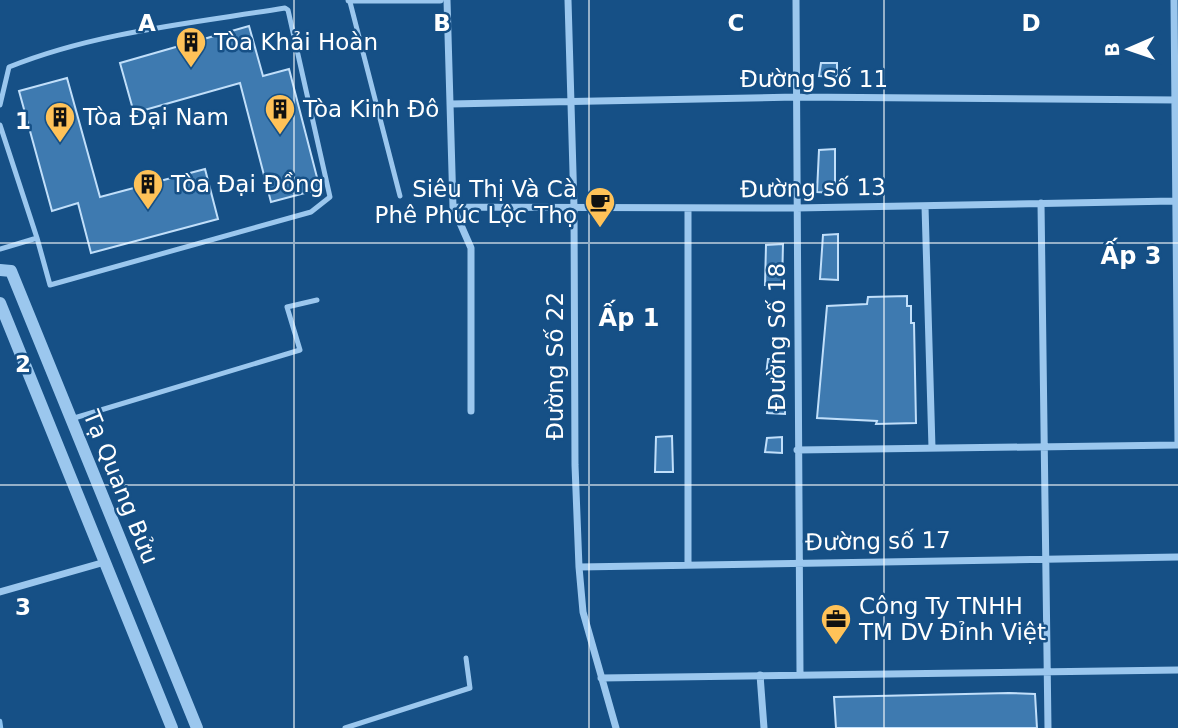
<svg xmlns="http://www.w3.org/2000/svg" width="1178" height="728" viewBox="0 0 1178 728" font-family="'DejaVu Sans',sans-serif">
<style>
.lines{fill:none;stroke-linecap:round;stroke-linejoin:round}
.stream{stroke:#8dc3f1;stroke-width:4.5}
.building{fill:#3e7ab0;stroke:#c1dffa;stroke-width:2}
.service{stroke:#9bc7ee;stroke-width:5}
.minor{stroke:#9bc7ee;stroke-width:7}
.tertiary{stroke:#9bc7ee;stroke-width:12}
.grid{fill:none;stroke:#fff;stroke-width:2;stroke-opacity:0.55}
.labels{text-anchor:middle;stroke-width:5;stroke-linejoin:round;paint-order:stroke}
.poi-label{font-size:23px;fill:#fff;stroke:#165086;text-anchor:start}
.street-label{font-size:23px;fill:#fff;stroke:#165086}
.neighbourhood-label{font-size:24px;font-weight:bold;fill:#fff;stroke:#165086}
.grid-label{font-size:23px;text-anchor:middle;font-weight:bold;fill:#fff;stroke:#165086;stroke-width:5;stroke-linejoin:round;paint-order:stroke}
</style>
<rect width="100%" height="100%" fill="#165086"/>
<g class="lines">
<!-- stream -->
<path class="stream" d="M0,721L1,728"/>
</g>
<!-- building -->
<path class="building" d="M249,26L263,76L289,69L320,189L271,202L240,83L134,113L120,63Z
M821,63H837V77L819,76Z
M67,78L100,197L205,169L218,219L91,253L78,203L52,211L19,91Z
M835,149V193L817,192L819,150Z
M838,234V280L820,279L823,235Z
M783,244L782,286L765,285L766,245Z
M907,296V306H911V323H914L916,423L876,424L877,421L817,418L827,306L867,304L868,297Z
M768,359H784V376L766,375Z
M769,399H785V414L767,413Z
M672,436L673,472H655L656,437Z
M782,437V453L765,452L767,438Z
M1009,693L1035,694L1037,728H836L834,697Z"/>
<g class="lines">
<!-- service -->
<path class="service" d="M350,2L400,196
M0,105L9,67C96,32 193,23 285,8L288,10L330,197L311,212L50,285L37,238L0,249
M0,125L37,238
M71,419L300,350L287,307L317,300
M345,728L470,688L466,658"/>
<!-- minor -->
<path class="minor" d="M349,0H440
M447,0L453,207L471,248V411
M568,0L574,207L575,465L579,567L583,612L616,728
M796,0L800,673
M1174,0L1178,445
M451,104L796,97L1178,100
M1041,203L1048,728
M925,206L932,448
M453,207L796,208L1174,201
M797,450L1178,445
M688,563V208
M579,567L1178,557
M0,592L105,562
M760,675L764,728
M601,678L1178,670"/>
<!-- tertiary -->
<path class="tertiary" d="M0,270L11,271L197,728
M0,303L172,728"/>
</g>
<!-- grid -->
<path class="grid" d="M294,0V728M589,0V728M884,0V728M0,243H1178M0,485H1178"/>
<!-- icons -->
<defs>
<g id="building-pin" transform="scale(1.575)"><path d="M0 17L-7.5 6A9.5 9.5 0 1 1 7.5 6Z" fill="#ffc258" stroke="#165086"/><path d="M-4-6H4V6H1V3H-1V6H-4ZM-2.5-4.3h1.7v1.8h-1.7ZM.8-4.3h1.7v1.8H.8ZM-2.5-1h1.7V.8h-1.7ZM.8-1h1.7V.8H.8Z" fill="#111"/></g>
<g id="cafe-pin" transform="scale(1.575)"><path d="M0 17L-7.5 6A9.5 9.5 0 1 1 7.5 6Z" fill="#ffc258" stroke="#165086"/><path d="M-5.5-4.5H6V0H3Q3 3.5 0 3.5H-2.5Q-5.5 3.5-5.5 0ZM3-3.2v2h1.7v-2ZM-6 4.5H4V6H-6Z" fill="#111"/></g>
<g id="office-pin" transform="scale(1.575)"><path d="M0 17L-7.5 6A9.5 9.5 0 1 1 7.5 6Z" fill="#ffc258" stroke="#165086"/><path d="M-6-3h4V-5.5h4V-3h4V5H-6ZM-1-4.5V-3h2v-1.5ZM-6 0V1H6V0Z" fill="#111"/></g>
</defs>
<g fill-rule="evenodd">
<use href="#building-pin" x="191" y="42"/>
<use href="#building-pin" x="280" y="109"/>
<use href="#building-pin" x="60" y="117"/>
<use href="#building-pin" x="148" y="184"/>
<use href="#cafe-pin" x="600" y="202"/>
<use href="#office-pin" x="836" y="619"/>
</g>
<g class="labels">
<!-- poi labels -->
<g class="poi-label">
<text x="214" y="50">Tòa Khải Hoàn</text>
<text x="303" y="117">Tòa Kinh Đô</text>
<text x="83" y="125">Tòa Đại Nam</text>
<text x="171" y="192">Tòa Đại Đồng</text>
<text x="577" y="197" text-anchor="end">Siêu Thị Và Cà<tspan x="577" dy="26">Phê Phúc Lộc Thọ</tspan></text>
<text x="859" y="614">Công Ty TNHH<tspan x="859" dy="26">TM DV Đỉnh Việt</tspan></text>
</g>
<!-- street labels -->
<g class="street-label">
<text x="814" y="87">Đường Số 11</text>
<text transform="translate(813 188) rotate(-1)" y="8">Đường số 13</text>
<text transform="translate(777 337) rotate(-90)" y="8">Đường Số 18</text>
<text transform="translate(555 366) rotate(-90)" y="8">Đường Số 22</text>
<text transform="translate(121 487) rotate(68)" y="8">Tạ Quang Bửu</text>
<text transform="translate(878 541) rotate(-1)" y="8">Đường số 17</text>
</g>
<!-- neighbourhood labels -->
<g class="neighbourhood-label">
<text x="1131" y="264">Ấp 3</text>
<text x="629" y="326">Ấp 1</text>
</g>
</g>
<g class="grid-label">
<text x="147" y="31">A</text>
<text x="442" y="31">B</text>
<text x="736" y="31">C</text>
<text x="1031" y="31">D</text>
<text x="23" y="129">1</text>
<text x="23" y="372">2</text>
<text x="23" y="615">3</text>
</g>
<!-- north arrow -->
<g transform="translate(1129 49) rotate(268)" stroke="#165086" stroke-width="5" paint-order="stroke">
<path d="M0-5L12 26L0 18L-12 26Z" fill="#ffffff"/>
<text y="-10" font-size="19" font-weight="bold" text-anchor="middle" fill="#ffffff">B</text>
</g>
</svg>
